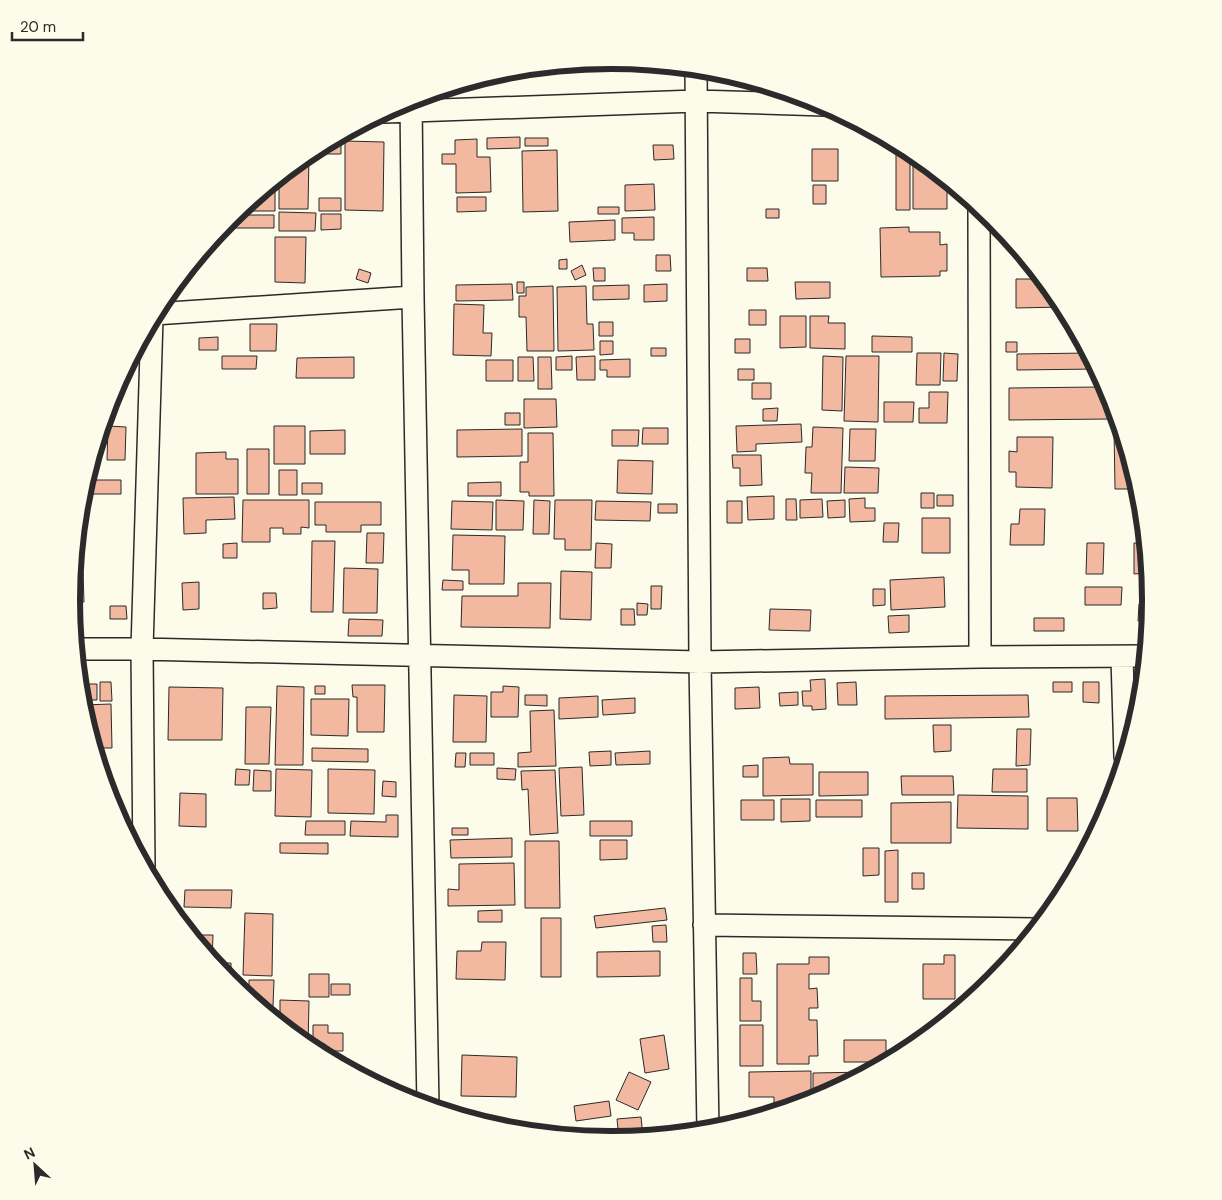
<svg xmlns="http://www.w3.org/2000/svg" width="1222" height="1200" viewBox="0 0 1222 1200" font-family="'DM Sans',sans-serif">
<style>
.building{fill:#f2b8a0;stroke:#2b2b2b}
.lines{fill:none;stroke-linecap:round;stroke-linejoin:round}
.street-casing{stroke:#2b2b2b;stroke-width:24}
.street{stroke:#fdfbea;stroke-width:21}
.rim{fill:none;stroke:#2b2b2b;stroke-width:6}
</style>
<rect width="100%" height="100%" fill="#fdfbea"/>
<!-- building -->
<path class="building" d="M558,65V71H526V68Z
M489,76L488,80L476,79Z
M738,77L764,85H738Z
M520,137V148L487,149V138Z
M525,138H548V146H525Z
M477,139V157H490L491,192L456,193V164H442V154H455V140Z
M331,141H341V154H310L311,151Z
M345,141L384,142L383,211L345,210Z
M888,141H893L899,145V150L888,149Z
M653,145H673L674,159L654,160Z
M812,149H838V181H812Z
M557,150L558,211L523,212L522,151Z
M896,150H910V210H896Z
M913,152L947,180V209H913Z
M307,155H309L308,209H279V177Z
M275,181V211H250V201Z
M654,184L655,210L625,211V185Z
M813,185H826V204H813Z
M457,197H486V211L457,212Z
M319,198H341V211H319Z
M598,207H619V214H598Z
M766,209H779V218H766Z
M279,212L316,213L315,231H279Z
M321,214H341V229L321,230Z
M233,215H274V228H231L230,217Z
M654,217V240H634V233H622V218Z
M615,220V240L570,242L569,222Z
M909,227V232H940V245L947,244V271H940V276L881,277L880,228Z
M275,237H306L305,283L275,282Z
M656,255H670L671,271H656Z
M567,259V269H559V260Z
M582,265L586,275L575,280L571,271Z
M593,268H605V281H594Z
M747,268H767L768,281H747Z
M359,269L371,273L368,283L356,279Z
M1016,279H1043L1060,300L1062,307L1016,308Z
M517,282H524V293H517Z
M795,282H830V298L796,299Z
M512,284L513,300L456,301V285Z
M667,284V301L644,302V285Z
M629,285V299L593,300V286Z
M553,286L554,351H527L526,317H519V296H526V287Z
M586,286L587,324H593L594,350L558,351L557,287Z
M454,304L484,305L483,333H492L491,356L453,355Z
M749,310H766V325H749Z
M780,316H806V347L780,348Z
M810,316H829L828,323H845V349L810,348Z
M599,322H613V336H599Z
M250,324H277L276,351H250Z
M872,336L912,337V352H872Z
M218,337V350H199V338Z
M735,339H750V353H735Z
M600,341H613V354L600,355Z
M1006,342H1017V352H1006Z
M651,348H666V356H651Z
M917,353H941L940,385H916Z
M944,353L958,354L957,381H943Z
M1088,353L1097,369L1017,370V354Z
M222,356H257L256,369H222Z
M572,356V370H556V357Z
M595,356V380H577L576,357Z
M823,356L843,357L842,411L822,410Z
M846,356H879L878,422L844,421Z
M354,357V378H296L297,358Z
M518,357H533L534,381H518Z
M538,357H551L552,389H538Z
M630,359V377H607V370H600V360Z
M486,360H513V381H486Z
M738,369H754V380H738Z
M1099,374L1112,400V419L1009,420V388L1099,387Z
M752,383H771V399H752Z
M929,392H948L947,423H919V408H929Z
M524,399H556L557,427L524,428Z
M884,402H914L913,422H884Z
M778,408L777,421H763V409Z
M505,413H520V425H505Z
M801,424L802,442L756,444V451L737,452L736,426Z
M108,426L126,427L125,460H107Z
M274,426H305V464H274Z
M813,427L843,428L841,493H811L812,473H805L806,447H812Z
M643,428H668V444H642Z
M522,429V456L457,457V430Z
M850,429H876L875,461H849Z
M1114,429H1121L1139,489H1115Z
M345,430V454H310V431Z
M612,430H639L638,446H612Z
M528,433H553L554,496H529V492H520V462H528Z
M1017,437H1053L1052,488L1016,487V472H1009V451L1017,452Z
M247,449H269V494H247Z
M226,452V459H238V494H196V453Z
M732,455H761L762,485L740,486V468H733Z
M618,460L653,461L652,494L617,493Z
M845,467L879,468L878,493H844Z
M279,470H297V495H279Z
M86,480H121V494H82Z
M501,482V496H468V483Z
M302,483H322V494H302Z
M921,493H934V508H921Z
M937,495H953V506H937Z
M774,496V519L748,520L747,497Z
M234,497L235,519L206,520V533L184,534L183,498Z
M865,498V508H875V521L850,522L849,499Z
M786,499H796L797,520H786Z
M822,499L823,517L800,518V500Z
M243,500H309V528L301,527V534H283V528H270V542H242Z
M496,500L524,501L523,530H496Z
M534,500L550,501L549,534H533Z
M555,500H592L591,550H565V539H554Z
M845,500V517L828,518L827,501Z
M452,501L493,502L492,530L451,529Z
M596,501L651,502L650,521L595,520Z
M727,501H742V523H727Z
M315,502H381V525H361V532H326V525H315Z
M658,504H677V513H658Z
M1020,509H1045L1044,545H1010L1011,524H1019Z
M922,518H950V553H922Z
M884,523H899L898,542H883Z
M367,533H384L383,563H366Z
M453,535L505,536L504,584H469V570H452Z
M312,541H335L333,612H311Z
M237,543V558H223V544Z
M596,543L612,544L611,568H595Z
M1087,543H1104L1103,574H1086Z
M1134,543H1145L1148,573L1134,574Z
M344,568L378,569L377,613H343Z
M561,571L592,572L591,620L560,619Z
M83,572L84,602L73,603L74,629L71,600L74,573Z
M944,577L945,607L891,610L890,580Z
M443,580L463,581V590H442Z
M199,582V609L183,610L182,583Z
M518,583H551L550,628L461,627L462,596H518Z
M651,586H662L661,609H651Z
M1085,587H1122L1121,605H1085Z
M873,589H885V605L873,606Z
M263,593H276L277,608L263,609Z
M637,603L648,604L647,615H637Z
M1139,604H1151L1149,621H1138Z
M110,606H126L127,619H110Z
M621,609H634L635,625H621Z
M770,609L811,610L810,631L769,630Z
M909,615V632L889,633L888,616Z
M1034,618H1064V631H1034Z
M349,619L383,620L382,636H348Z
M825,679L826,709L812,710V706H803L802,691H811L810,680Z
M100,682H111L112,701H100Z
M856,682L857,705H838L837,683Z
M1053,682H1072V692H1053Z
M1083,682H1099V703L1083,702Z
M85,684H97V700H85Z
M1139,684H1143L1140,706H1138Z
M352,685H385L384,732H357V697H353Z
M277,686L304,687L303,765H275Z
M315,686H325V694H315Z
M503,686L519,687L518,717H491V692H503Z
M169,687L223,688L222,740H168Z
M759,687L760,708L735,709V688Z
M798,692V705L780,706L779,693Z
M454,695L487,696L486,742H453Z
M525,695H547V706L525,705Z
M1028,695L1029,717L885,719V696Z
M598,696V717L559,719V698Z
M635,698V713L603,715L602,700Z
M311,699H349L348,736L311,735Z
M111,704L112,748H94L84,713L83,705Z
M246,707H271L269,764H245Z
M554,710L556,766L518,767V753L531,752L530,711Z
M933,725H951V751L934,752Z
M1017,729H1031L1030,765L1016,766Z
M312,748L368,749V762L312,761Z
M611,751V765L590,766L589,752Z
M650,751V764L616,765L615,753Z
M456,753H466L465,767H455Z
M470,753H494V765H470Z
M789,757L790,764H813V795L763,796V758Z
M758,765V777H743V766Z
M582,767L584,815L561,816L559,768Z
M497,768L516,769L515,780L497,779Z
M236,769L250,770L249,785H235Z
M276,769L312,770L311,817L275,816Z
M328,769L375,770L374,814L328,813Z
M993,769H1027V792H992Z
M254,770L271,771V791H253Z
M555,770L558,833L530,835L528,789L522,790L521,771Z
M819,772H868V795L819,796Z
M901,776H953L954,795H902Z
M383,781L396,782V797L382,796Z
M180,793L206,794V827L179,826Z
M958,795L1028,796V829L957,828Z
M1047,798H1077L1078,831H1047Z
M781,799H810V821L781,822Z
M741,800H774V820H741Z
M816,800H862V817H816Z
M951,802V843H891V803Z
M386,815H398V837L350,836L351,821L386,822Z
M306,821H345V835H305Z
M590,821H632V836H590Z
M452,828H468V835H452Z
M512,838V857L451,858L450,840Z
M600,840H627V859L600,860Z
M525,841H559L560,908H525Z
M280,843H328V854L280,853Z
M863,848H879V875L863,876Z
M898,850V902H885V851Z
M514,863L515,905L448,906V889L459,890V864Z
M912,873H924V889H912Z
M185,890H232L231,908L184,907Z
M665,908L667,920L596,928L594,916Z
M502,910V922H478V911Z
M245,913L273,914L272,976L243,975Z
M541,918H561V977H541Z
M666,925L667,942H653L652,926Z
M191,935H213L212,961Z
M482,942H506L505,980L456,979L457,951H481Z
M660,951V976L597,977V952Z
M743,953H756L757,974H743Z
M944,955H955V999H923V964H944Z
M809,957H829V974H809V989L817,988L818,1008H809V1020H817L818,1056H809V1064H777V964H809Z
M217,963H231V978H226L217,967Z
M309,974H329V997H309Z
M740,978H752V1001H761V1021H740Z
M249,980H274L273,1006H259L249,998Z
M331,984H350V995H331Z
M280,1000L309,1001L308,1047L280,1023Z
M313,1025H328V1033H343V1051H325V1044H313Z
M740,1025H763V1066H740Z
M664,1035L669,1069L645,1073L640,1039Z
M844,1040H886V1062H844Z
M895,1049H911L895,1057Z
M462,1055L517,1057L516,1097L461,1096Z
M811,1071V1101L782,1110H774V1097H749V1072Z
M629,1072L651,1082L638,1110L616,1100Z
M868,1072L817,1099L813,1100V1073Z
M609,1101L611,1116L576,1121L574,1106Z
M641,1117L643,1137L619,1139L617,1119Z"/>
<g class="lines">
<!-- street casing -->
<g class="street-casing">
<path id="street" d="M696,68L700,662L708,1130
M411,99L413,297L428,1106
M385,112L696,101L825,105
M979,207L980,657
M154,314L413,297
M76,649H142L700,662L980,657L1145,656
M1122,658L1125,757
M144,866L142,649L152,318
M704,925L1036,929"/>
</g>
<!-- street -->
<use href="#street" class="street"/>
</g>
<!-- crop -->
<path d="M0 0H1222V1200H0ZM80 600a531 531 0 1 1 1062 0a531 531 0 1 1-1062 0Z" fill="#fdfbea" fill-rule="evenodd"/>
<path class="rim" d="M80 600a531 531 0 1 1 1062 0a531 531 0 1 1-1062 0Z"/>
<!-- north arrow -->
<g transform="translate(35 1165) rotate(334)" stroke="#fdfbea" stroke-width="4" paint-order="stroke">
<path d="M0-4L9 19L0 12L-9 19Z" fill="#2b2b2b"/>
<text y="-8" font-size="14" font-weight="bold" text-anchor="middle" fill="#2b2b2b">N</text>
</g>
<!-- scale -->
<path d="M12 32v8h71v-8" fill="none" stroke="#2b2b2b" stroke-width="2.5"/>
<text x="20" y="32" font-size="15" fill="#2b2b2b" stroke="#fdfbea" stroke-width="4" paint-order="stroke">20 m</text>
</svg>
